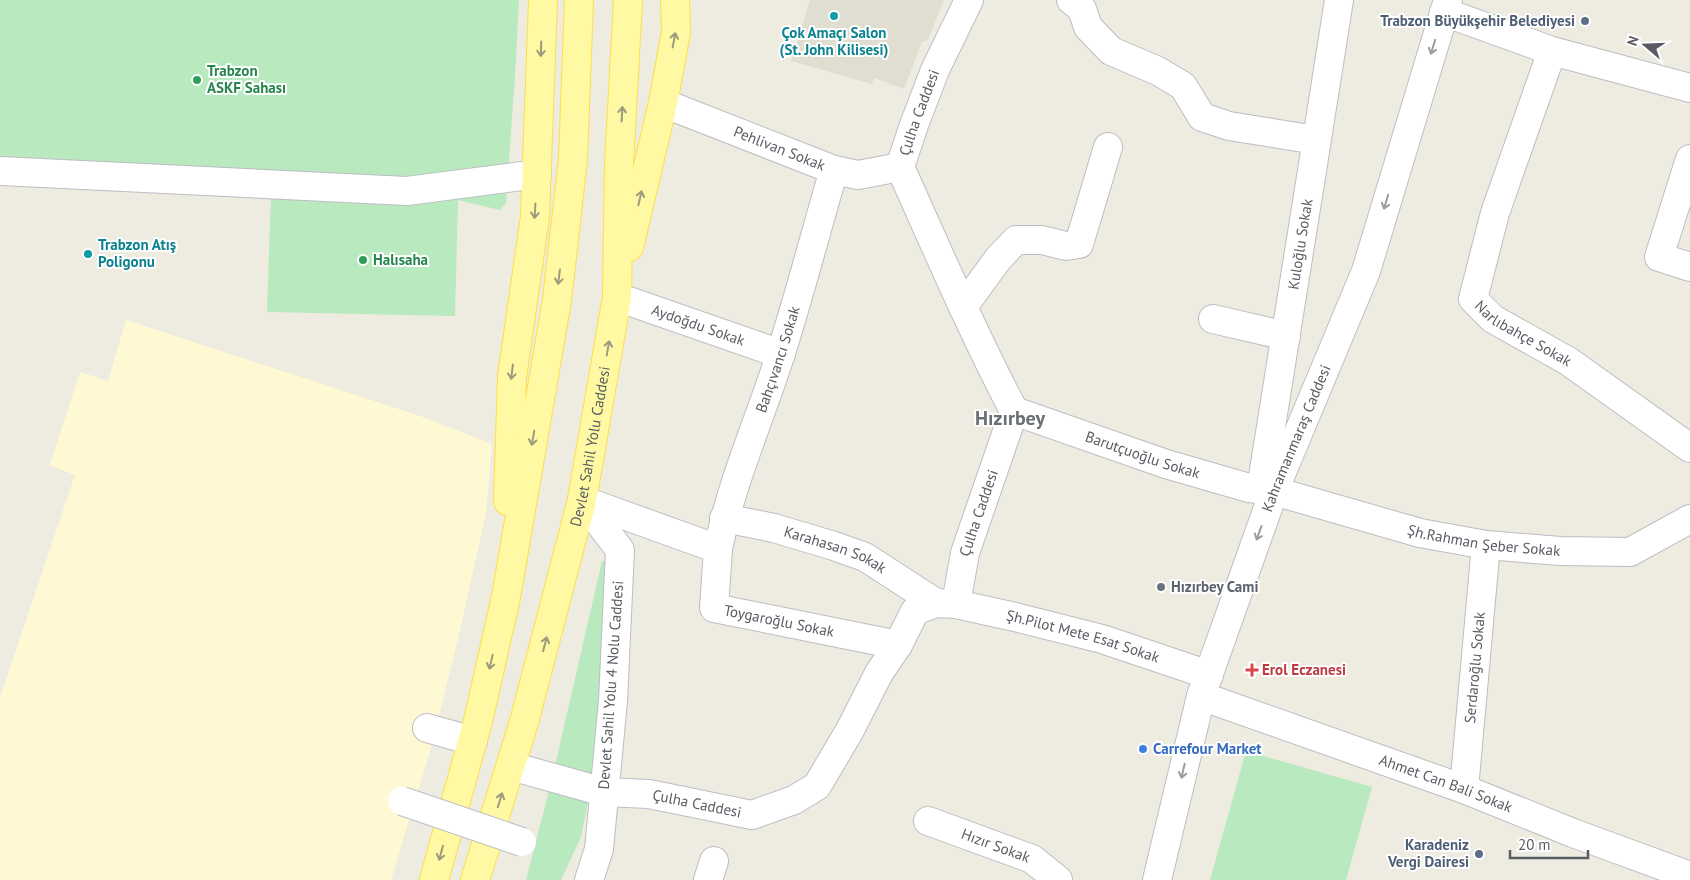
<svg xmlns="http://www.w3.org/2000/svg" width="1690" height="880" viewBox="0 0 1690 880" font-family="'PT Sans',sans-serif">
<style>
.commercial{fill:#fff9d3}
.education{fill:#e0ded0}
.green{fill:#b9e9be}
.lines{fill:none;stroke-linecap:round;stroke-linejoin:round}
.street-casing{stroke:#bbbdc3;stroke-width:30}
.secondary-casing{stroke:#bbbec6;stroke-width:30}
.primary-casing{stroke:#ffde47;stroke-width:30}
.street{stroke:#fff;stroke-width:28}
.secondary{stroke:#fff;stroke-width:28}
.primary{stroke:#fff9a3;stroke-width:28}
.street-bridge-casing{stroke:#bbbdc3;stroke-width:30;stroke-linecap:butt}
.street-bridge{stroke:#fff;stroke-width:28}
.oneway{stroke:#9b9b7d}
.oneway2{stroke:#9b9da1}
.culture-dot{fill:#0f9aa8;stroke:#fff;stroke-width:2}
.service-dot{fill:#5c6f8a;stroke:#fff;stroke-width:2}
.leisure-dot{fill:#2e9e5b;stroke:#fff;stroke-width:2}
.worship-dot{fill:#6b7280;stroke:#fff;stroke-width:2}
.health-dot{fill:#e0444e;stroke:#fff;stroke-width:2}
.shop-dot{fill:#3f7fe0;stroke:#fff;stroke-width:2}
.labels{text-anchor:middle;stroke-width:4;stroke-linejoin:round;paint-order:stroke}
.service-label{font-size:15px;font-weight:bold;fill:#4e5e75;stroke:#fff;text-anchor:end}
.culture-label{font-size:15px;font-weight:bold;fill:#0d838f;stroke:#fff}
.leisure-label{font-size:15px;font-weight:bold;fill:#27864d;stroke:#fff;text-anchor:start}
.street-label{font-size:15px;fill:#595c63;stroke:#fff}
.worship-label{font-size:15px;font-weight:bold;fill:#5b616d;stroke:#fff;text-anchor:start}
.health-label{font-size:15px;font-weight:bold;fill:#be3a42;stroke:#fff;text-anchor:start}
.shop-label{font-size:15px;font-weight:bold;fill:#366cbe;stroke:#fff;text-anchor:start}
.district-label{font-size:20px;font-weight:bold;fill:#6a6e75;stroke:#fff}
</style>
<rect width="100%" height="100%" fill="#eeece0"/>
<!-- commercial -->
<path class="commercial" d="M126,320L420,416L492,444L486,513L458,639L431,748L391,880H0V698L75,475L50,465L80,372L108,381Z"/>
<!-- education -->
<path class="education" d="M810,0H944L928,40L922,42L904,89L874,78L872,84L791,61Z"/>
<!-- green -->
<path class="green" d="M0,0H519L515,76L506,203L500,210L458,200L455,316L267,312L271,194L0,175Z
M602,561L607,562L604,704L592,782L581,837L561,880H526L551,783Z
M1246,751L1372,787L1346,880H1210Z"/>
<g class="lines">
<!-- street casing -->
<g class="street-casing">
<g id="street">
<path d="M1071,0L1082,9L1088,27L1111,51L1158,71L1183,86L1202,117L1229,126L1316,140"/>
<path d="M1444,12L1552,51L1690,88"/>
<path id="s1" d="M1552,51L1495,213L1473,299L1493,319L1568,361L1690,448"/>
<path id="s2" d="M663,103L834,170L858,175L900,167"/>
<path d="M1690,159L1659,257L1690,267"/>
<path d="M0,171L407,191L537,174"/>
<path id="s3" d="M617,297L781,354"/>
<path d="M963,307L998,259L1016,240H1042L1066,246L1079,244L1108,147"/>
<path d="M1213,319L1286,336"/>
<path id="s4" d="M1014,411L1166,464L1249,488L1274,491L1420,533L1486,545L1560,551L1630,552L1690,519"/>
<path id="s5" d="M1261,489C1288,326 1313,163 1339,0"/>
<path d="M582,500L620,550L613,701L599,849L589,880"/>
<path id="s6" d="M582,500L718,549L714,608L898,645"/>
<path id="s7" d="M724,518L774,528L834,546L865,557L936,603"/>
<path id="s8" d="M718,549C732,480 760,419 781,353C800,293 816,231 834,170"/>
<path id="s9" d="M956,604L1015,617L1102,639L1209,675"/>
<path id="s10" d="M1201,696L1464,789L1573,833L1690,876"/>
<path d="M427,728L473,741"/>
<path d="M511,766L604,792"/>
<path id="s11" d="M1464,789L1486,545"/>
<path id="s12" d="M928,821L1032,859L1058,880"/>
<path d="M708,880L714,861"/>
</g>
</g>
<!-- secondary casing -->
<g class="secondary-casing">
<g id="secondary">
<path id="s13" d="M604,792L649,794L752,815L794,800L817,786L850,730L879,673L898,645L915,611L936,603L956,604L965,553L1014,411C972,331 937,249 900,167L914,125L935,70L969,0"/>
<path id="s14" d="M1157,880L1201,696L1274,491L1366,271L1448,0"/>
</g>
</g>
<!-- primary casing -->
<g class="primary-casing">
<g id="primary">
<path d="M629,247L663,103L676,32L675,0"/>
<path d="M508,501L512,377L535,217L543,0"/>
<path d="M434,880L478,721L506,597L557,300L573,159L579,0"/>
<path id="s15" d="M475,880L524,722L582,500L617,297L619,163L628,0"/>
</g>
</g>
<!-- street -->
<use href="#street" class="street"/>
<!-- secondary -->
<use href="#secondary" class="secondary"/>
<!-- primary -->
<use href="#primary" class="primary"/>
<!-- street-bridge casing -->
<g class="street-bridge-casing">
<path id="street-bridge" d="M402,801L522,842"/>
</g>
<!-- street-bridge -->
<use href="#street-bridge" class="street-bridge"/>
</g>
<!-- one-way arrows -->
<defs><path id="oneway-shaft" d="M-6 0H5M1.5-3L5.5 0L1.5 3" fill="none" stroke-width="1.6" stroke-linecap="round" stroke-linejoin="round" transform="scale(1.25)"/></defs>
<g class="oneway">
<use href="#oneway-shaft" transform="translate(674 40) rotate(-80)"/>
<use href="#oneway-shaft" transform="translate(541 49) rotate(92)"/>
<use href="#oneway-shaft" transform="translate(622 114) rotate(-87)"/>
<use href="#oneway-shaft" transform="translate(640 198) rotate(-77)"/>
<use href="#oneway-shaft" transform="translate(535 211) rotate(93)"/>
<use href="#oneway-shaft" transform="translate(559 277) rotate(97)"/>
<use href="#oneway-shaft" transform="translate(608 348) rotate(-80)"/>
<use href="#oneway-shaft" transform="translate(512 372) rotate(97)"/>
<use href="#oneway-shaft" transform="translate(533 438) rotate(100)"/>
<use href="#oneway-shaft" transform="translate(545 644) rotate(-75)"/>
<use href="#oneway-shaft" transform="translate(491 662) rotate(103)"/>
<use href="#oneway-shaft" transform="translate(500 800) rotate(-73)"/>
<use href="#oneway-shaft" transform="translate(441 853) rotate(105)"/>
</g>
<g class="oneway2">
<use href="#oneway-shaft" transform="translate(1433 47) rotate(107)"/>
<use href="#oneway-shaft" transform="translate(1386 202) rotate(107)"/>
<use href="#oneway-shaft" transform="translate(1259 533) rotate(110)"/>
<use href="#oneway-shaft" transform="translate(1183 771) rotate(103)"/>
</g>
<!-- markers -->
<g class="culture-dot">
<circle cx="834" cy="16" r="5"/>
<circle cx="88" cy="254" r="5"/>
</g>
<g class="service-dot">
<circle cx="1585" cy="21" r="5"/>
<circle cx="1479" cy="854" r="5"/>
</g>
<g class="leisure-dot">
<circle cx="197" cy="80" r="5"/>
<circle cx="363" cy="260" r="5"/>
</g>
<circle class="worship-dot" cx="1161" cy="587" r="5"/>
<path class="health-dot" d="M1249.5 662.5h5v5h5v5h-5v5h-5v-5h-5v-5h5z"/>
<circle class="shop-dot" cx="1143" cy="749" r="5"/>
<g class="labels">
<!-- service labels -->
<g class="service-label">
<text x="1575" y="26">Trabzon Büyükşehir Belediyesi</text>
<text x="1469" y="850">Karadeniz<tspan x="1469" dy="17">Vergi Dairesi</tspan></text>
</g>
<!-- culture labels -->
<g class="culture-label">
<text x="834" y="38">Çok Amaçı Salon<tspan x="834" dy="17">(St. John Kilisesi)</tspan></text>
<text x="98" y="250" text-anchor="start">Trabzon Atış<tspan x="98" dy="17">Poligonu</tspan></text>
</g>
<!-- leisure labels -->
<g class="leisure-label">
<text x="207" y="76">Trabzon<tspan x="207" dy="17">ASKF Sahası</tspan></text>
<text x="373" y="265">Halısaha</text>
</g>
<!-- street labels -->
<g class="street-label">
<text dy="5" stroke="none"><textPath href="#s13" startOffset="994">Çulha Caddesi</textPath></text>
<text dy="5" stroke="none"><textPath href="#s2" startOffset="125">Pehlivan Sokak</textPath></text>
<text dy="5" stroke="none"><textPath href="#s5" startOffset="248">Kuloğlu Sokak</textPath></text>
<text dy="5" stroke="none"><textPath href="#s3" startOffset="86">Aydoğdu Sokak</textPath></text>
<text dy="5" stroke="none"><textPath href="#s1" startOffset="322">Narlıbahçe Sokak</textPath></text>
<text dy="5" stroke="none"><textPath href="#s8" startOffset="199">Bahçıvancı Sokak</textPath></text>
<text dy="5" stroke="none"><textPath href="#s14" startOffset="464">Kahramanmaraş Caddesi</textPath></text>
<text dy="5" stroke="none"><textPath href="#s15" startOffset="449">Devlet Sahil Yolu Caddesi</textPath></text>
<text dy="5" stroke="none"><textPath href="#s4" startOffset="136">Barutçuoğlu Sokak</textPath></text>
<text dy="5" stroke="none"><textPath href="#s13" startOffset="559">Çulha Caddesi</textPath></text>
<text dy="5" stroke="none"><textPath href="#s4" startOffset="489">Şh.Rahman Şeber Sokak</textPath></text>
<text dy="5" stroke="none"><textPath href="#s7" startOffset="116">Karahasan Sokak</textPath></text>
<text dy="5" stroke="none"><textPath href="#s6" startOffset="270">Toygaroğlu Sokak</textPath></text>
<text dy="5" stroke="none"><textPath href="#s9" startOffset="131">Şh.Pilot Mete Esat Sokak</textPath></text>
<text dy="5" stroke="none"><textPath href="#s11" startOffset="122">Serdaroğlu Sokak</textPath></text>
<text transform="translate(611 685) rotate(-86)" y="5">Devlet Sahil Yolu 4 Nolu Caddesi</text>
<text dy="5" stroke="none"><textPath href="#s10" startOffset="260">Ahmet Can Bali Sokak</textPath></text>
<text dy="5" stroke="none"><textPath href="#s13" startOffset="94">Çulha Caddesi</textPath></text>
<text dy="5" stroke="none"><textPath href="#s12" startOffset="72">Hızır Sokak</textPath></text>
</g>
<!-- worship labels -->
<g class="worship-label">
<text x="1171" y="592">Hızırbey Cami</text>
</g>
<!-- health labels -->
<g class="health-label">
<text x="1262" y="675">Erol Eczanesi</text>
</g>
<!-- shop labels -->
<g class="shop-label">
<text x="1153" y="754">Carrefour Market</text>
</g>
<!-- district labels -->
<g class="district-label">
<text x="1010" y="425">Hızırbey</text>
</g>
</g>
<!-- north arrow -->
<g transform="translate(1645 45) rotate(289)" stroke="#ffffff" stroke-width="4" paint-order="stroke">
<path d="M0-4L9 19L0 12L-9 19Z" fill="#595c63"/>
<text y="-8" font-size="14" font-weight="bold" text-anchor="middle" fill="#595c63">N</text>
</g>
<!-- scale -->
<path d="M1510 850v8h78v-8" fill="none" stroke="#595c63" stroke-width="2.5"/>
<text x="1518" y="850" font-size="15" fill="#595c63" stroke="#ffffff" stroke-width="4" paint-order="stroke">20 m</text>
</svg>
